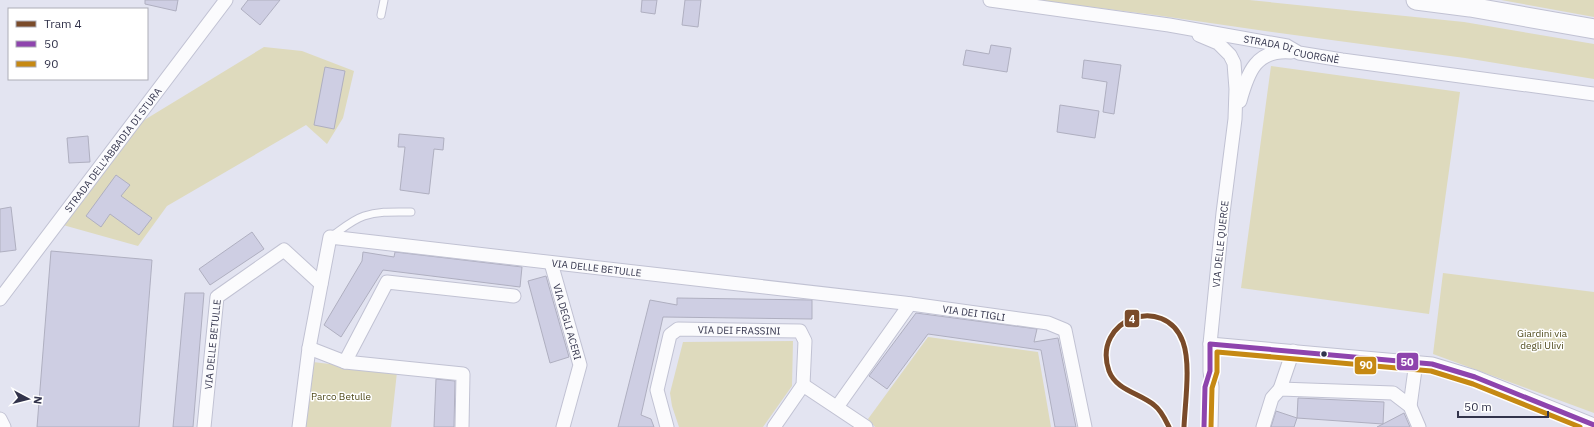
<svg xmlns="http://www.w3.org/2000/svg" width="1594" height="427" viewBox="0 0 1594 427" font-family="'IBM Plex Sans',sans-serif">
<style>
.green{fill:#dedabd}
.building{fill:#cecee3;stroke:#afafc0}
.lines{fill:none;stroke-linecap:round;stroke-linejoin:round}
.lane-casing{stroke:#c1c2d3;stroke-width:9}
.street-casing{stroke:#c1c2d3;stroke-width:15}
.secondary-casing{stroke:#c1c2d3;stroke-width:21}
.lane{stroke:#fbfbfd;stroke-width:7}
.street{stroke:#fbfbfd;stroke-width:13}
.secondary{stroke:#fbfbfd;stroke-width:19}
.bus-1-casing{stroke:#fff;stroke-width:8}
.bus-2-casing{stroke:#fff;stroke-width:8}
.bus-1{stroke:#8e44ad;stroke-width:5}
.bus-2{stroke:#c68913;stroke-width:5}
.tram-1-casing{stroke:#fff;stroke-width:8}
.tram-1{stroke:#7a4b2a;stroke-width:5}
.bus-dot{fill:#32334b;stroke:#fff;stroke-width:1.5}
.labels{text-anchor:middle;stroke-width:3;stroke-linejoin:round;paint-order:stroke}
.street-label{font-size:10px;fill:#32334b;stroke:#fff}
.park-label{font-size:10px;fill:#504b1c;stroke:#fff}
.line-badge{stroke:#fff;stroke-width:1.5}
.badge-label{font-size:11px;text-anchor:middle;font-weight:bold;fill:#fff}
</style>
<rect width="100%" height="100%" fill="#e3e4f1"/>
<!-- green -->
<path class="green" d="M1036,0H1249L1464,22L1594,44V79L1465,58L1272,32L1155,15Z
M1501,0H1594V17Z
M264,47L302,51L354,71L343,118L327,144L306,125L167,206L138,246L63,225L123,133Z
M1271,66L1460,92L1429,314L1241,288Z
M1443,273L1594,292V413L1433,354Z
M928,337L1038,352L1051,427H875L868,419Z
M793,341L792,386L763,427H679L672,406L670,393L683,342Z
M313,362L397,372L391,427H305Z"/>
<!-- building -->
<path class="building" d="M145,0H178L176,11L145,4Z
M248,0H280L260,25L241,9Z
M642,0H657L655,14L641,12Z
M685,0H701L698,27L682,25Z
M991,45L1011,48L1007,72L963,65L966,50L989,54Z
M1084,60L1121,65L1114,114L1103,112L1107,82L1082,78Z
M325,67L345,71L334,129L314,125Z
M1060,105L1099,111L1095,138L1057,132Z
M399,134L444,138L443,150L434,149L429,194L400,190L405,147H398Z
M88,136L90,162L69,163L67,138Z
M116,175L130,185L121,196L152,218L139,235L110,214L101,227L86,216Z
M11,207L16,250L0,252V209Z
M252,232L264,249L210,285L199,269Z
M51,251L152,260L139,427H37Z
M363,252L394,257L395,252L522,267L520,287L383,270L341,337L324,325L362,261Z
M546,276L569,357L550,363L528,281Z
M185,293H204L193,427H173Z
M677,298L812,300V319L663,317L641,415L651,419L654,427H618L650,300L677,305Z
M916,313L1037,329L1034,342L1058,338L1076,427H1055L1041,350L928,334L887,389L869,376Z
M436,379L455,381L454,427H434Z
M1298,398L1384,402L1383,424L1297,418Z
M1276,411L1297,418L1294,427H1271Z
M1404,413L1410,427H1377L1383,424Z"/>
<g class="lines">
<!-- lane casing -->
<g class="lane-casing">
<path id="lane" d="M381,15L384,0
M332,236C342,229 352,220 364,216C379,211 395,212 411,212"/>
</g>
<!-- street casing -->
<g class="street-casing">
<g id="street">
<path id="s1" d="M990,0L1169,25L1287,46L1299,53L1342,60L1594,94"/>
<path d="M1199,35L1218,43L1230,55L1234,63L1236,89L1235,119L1223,213L1210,344V371L1212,387L1211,427"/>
<path d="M1240,101C1248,72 1256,49 1291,52"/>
<path id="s2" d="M551,263L580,365L563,427"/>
<path id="s3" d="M0,299L226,0"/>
<path d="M1210,344L1432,364L1475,377L1594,425"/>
<path d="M309,348L345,362L387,282L514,296"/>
<path d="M345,362L463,374L462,427"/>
<path d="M803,385L866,427"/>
<path d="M1280,389L1293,351"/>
<path d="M1410,406L1416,362"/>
<path d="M837,407L910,304"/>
<path d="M0,419L4,427"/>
<path id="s4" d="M204,427L217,297L284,250L321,284"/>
<path id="s5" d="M299,427L309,348L330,237L904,303L1048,323L1065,330L1085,427"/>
<path id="s6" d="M667,427L657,390L670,335L678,329L800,331L805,341L803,385L774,427"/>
<path d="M1263,427L1272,398L1280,389L1393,393L1410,406L1419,427"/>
</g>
</g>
<!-- secondary casing -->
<g class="secondary-casing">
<path id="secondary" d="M1416,0L1470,7L1594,29"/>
</g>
<!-- lane -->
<use href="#lane" class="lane"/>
<!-- street -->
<use href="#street" class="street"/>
<!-- secondary -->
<use href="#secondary" class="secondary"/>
<!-- bus-1 casing -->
<g class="bus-1-casing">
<path id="bus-1" d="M1210,344L1432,364L1475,377L1594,425
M1204,427L1205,387L1210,371V344"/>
</g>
<!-- bus-2 casing -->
<g class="bus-2-casing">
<path id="bus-2" d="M1211,427L1212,388L1217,372V352L1431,371L1473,384L1580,427"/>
</g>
<!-- bus-1 -->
<use href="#bus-1" class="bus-1"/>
<!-- bus-2 -->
<use href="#bus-2" class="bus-2"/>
<!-- tram-1 casing -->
<g class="tram-1-casing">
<path id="tram-1" d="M1169,427C1165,419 1161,410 1154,405C1139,393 1116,390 1109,371C1091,319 1165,293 1183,342C1191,364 1185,403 1184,427"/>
</g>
<!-- tram-1 -->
<use href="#tram-1" class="tram-1"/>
</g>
<!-- markers -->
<circle class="bus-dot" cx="1324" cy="354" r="3.5"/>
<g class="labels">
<!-- street labels -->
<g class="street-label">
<text dy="4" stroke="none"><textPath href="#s1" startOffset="306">STRADA DI CUORGNÈ</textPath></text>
<text dy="4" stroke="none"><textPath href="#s3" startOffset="187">STRADA DELL'ABBADIA DI STURA</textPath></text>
<text transform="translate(1220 244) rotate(-84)" y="4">VIA DELLE QUERCE</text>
<text dy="4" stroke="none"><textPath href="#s5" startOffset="461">VIA DELLE BETULLE</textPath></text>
<text dy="4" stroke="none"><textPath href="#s5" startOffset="841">VIA DEI TIGLI</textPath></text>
<text dy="4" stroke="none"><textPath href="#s2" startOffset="61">VIA DEGLI ACERI</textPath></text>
<text dy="4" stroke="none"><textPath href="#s6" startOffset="166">VIA DEI FRASSINI</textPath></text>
<text dy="4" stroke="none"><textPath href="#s4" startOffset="83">VIA DELLE BETULLE</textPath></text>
</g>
<!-- park labels -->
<g class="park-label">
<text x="1542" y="337">Giardini via<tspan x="1542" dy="12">degli Ulivi</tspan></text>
<text x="341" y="400">Parco Betulle</text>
</g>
</g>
<g class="line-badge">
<rect x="1124" y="309" width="16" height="19" rx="4" fill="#7a4b2a"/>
<rect x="1396" y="352" width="23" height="19" rx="4" fill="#8e44ad"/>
<rect x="1354" y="356" width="23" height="19" rx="4" fill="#c68913"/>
</g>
<g class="badge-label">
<text x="1132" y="323">4</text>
<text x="1407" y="366">50</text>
<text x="1366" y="369">90</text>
</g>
<!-- legend -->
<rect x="8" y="8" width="140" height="72" fill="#ffffff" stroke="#adadb7"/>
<rect x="16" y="21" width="20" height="6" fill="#7a4b2a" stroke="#adadb7"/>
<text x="44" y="28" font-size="12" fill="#32334b">Tram 4</text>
<rect x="16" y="41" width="20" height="6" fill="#8e44ad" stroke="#adadb7"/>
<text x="44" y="48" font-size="12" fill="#32334b">50</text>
<rect x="16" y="61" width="20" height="6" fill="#c68913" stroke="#adadb7"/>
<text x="44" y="68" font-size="12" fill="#32334b">90</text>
<!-- north arrow -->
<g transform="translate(28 399) rotate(97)" stroke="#ffffff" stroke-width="3" paint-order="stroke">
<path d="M0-3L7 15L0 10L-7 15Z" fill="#32334b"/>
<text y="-6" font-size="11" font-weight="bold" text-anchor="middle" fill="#32334b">N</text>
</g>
<!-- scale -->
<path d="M1458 411v6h90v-6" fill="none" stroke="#32334b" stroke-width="2"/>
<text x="1464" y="411" font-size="12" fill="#32334b" stroke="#ffffff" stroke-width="3" paint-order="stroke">50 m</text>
</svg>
